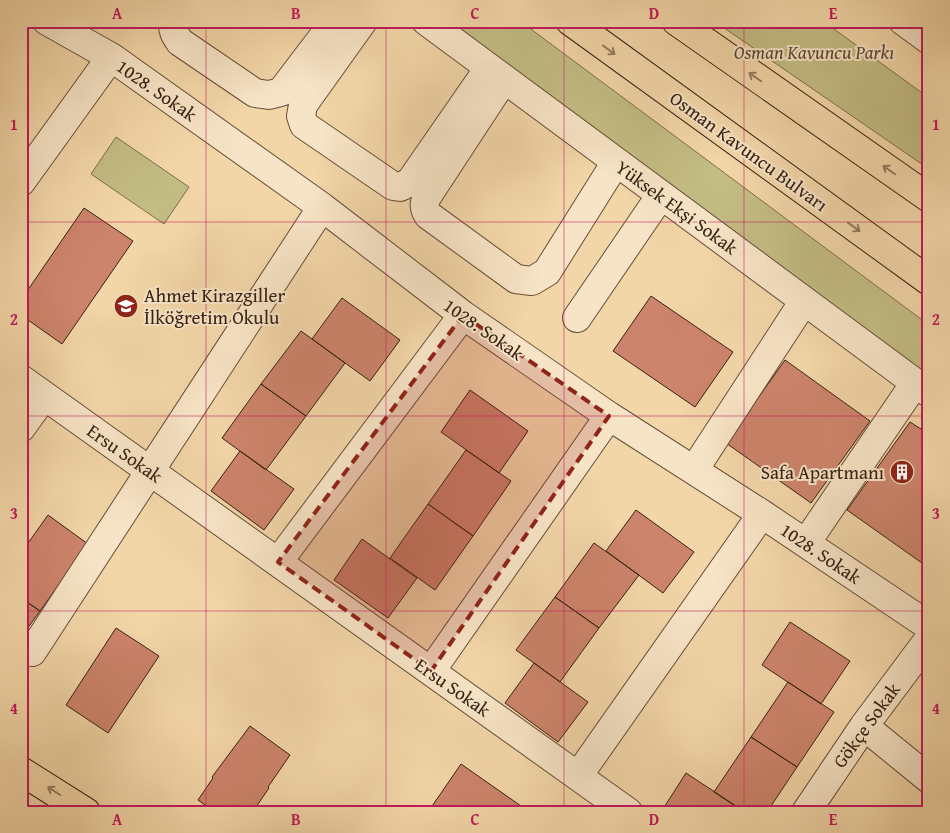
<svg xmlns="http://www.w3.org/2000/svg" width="950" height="833" viewBox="0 0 950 833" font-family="'Gentium Book Plus',serif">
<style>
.green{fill:#c3bc83;stroke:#7c6e4c}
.building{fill:#cd846c;stroke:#362114}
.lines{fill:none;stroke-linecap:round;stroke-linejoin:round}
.minor-casing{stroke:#654e39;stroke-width:30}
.major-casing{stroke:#362114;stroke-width:30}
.highway-casing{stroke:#362114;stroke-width:30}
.minor{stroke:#f7e4c6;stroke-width:28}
.major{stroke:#f3d6a8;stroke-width:28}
.highway{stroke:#f3d6a8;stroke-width:28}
.tram{stroke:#362114;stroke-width:1}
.oneway{stroke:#947c5e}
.marked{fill:#8f2418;fill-opacity:0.2;stroke:#8f2418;stroke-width:4;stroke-dasharray:10 6;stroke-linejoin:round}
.grid{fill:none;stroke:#c2185b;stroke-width:1;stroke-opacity:0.55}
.labels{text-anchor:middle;stroke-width:4;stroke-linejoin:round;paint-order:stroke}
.park-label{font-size:19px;font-style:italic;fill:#594830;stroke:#f7e4c6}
.street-label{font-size:19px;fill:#362114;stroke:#f7e4c6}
.poi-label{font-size:19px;fill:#362114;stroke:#f7e4c6;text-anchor:start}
.neatline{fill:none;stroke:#c2185b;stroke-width:2}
.grid-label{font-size:16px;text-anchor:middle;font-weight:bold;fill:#c2185b}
</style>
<rect width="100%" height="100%" fill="#f3d6a8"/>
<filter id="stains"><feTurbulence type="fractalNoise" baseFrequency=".004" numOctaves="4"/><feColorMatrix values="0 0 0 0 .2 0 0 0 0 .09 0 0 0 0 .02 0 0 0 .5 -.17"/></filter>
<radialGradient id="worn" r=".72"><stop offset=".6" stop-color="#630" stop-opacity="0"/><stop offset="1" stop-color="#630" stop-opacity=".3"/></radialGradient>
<!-- green -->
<path class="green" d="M440,21H520L929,325V383Z
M714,21H823L929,98V169Z
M116,137L189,187L164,224L91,174Z"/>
<!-- building -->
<path class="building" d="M84,208L133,241L62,344L21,315V300Z
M651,296L733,352L695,407L613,351Z
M342,298L400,340L370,381L312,339Z
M301,331L345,363L306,416L261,384Z
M785,360L870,421L811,503L726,443Z
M261,384L306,416L266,470L222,438Z
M470,390L528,431L499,473L441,432Z
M910,422L929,434V568L847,510Z
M466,450L511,481L473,536L428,504Z
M240,451L294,489L264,530L211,491Z
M428,504L473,536L435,590L390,558Z
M636,510L694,552L663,593L606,551Z
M48,515L88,544L40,611L21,598V553Z
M362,539L417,578L388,618L334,580Z
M594,543L639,575L599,628L555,597Z
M555,597L599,628L560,682L516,650Z
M21,598L40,611L21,637Z
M790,622L850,661L821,704L762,665Z
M116,628L159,656L108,733L66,705Z
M534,663L588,702L558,742L505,703Z
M788,682L834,712L797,767L751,737Z
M250,726L290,755L268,787L269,788L256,807L254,806L250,812H215L198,800L213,778L212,777Z
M751,737L797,767L767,812H744L714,792Z
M461,764L521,806L517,812H428Z
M686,773L742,810L741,812H661Z"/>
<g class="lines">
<!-- minor casing -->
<g class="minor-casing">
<path id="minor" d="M47,21L111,57L322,207L463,315L609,416L762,514L929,626
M173,21C172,30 175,35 180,42L255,93L269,95L281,92L335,21
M363,21L303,105L301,116L304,125L393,186L400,187L410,182L489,68
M426,21L929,393
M903,21L929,40
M504,79L428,195C424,202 423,207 428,215L516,279L532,281L547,272L616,162
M21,182L111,57
M577,318L661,195
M21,379L628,812
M21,428L44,396
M694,470L804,301
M806,543L915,383
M278,562L463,315
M32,652L322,207
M431,671L609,416
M864,726L929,779
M578,776L762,514
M806,812L864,726L929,639"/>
</g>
<!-- major casing -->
<g class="major-casing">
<path id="major" d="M21,771L86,812"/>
</g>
<!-- highway casing -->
<g class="highway-casing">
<path id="highway" d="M570,21L929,281
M676,21L929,198"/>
</g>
<!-- minor -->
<use href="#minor" class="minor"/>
<!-- major -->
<use href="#major" class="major"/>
<!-- highway -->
<use href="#highway" class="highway"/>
<!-- tram -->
<path class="tram" d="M21,804L33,812"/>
</g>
<!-- one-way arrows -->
<defs><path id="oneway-shaft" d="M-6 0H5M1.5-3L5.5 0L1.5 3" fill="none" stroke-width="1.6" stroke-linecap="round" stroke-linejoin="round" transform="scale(1.25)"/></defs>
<g class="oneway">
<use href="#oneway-shaft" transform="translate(609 50) rotate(36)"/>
<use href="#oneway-shaft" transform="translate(755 77) rotate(-145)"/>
<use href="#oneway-shaft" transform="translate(889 170) rotate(-145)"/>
<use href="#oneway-shaft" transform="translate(854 227) rotate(36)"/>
<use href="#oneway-shaft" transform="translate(54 791) rotate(-148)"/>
</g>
<!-- marked area -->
<path class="marked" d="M463,315L609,416L431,671L278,562Z"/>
<!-- grid -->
<path class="grid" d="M206,21V812M386,21V812M564,21V812M744,21V812M21,222H929M21,416H929M21,611H929"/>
<!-- icons -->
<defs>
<g id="school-disc" transform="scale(1.25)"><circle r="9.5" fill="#8f2418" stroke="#f7e4c6"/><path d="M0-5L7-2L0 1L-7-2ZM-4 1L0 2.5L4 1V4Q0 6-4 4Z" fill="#fff"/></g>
<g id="building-disc" transform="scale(1.25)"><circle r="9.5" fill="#8f2418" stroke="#f7e4c6"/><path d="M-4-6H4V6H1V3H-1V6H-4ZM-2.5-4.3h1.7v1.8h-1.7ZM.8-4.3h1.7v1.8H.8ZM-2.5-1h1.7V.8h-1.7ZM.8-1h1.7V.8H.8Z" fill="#fff"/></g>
</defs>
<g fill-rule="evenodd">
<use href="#school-disc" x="126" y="306"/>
<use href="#building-disc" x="902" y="472"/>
</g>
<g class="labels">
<!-- park labels -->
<g class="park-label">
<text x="814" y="59">Osman Kavuncu Parkı</text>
</g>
<!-- street labels -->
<g class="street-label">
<text transform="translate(157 90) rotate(35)" y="7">1028. Sokak</text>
<text transform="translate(749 151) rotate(36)" y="7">Osman Kavuncu Bulvarı</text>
<text transform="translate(677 207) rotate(36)" y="7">Yüksek Ekşi Sokak</text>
<text transform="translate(484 329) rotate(35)" y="7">1028. Sokak</text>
<text transform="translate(125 453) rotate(35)" y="7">Ersu Sokak</text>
<text transform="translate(821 553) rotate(34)" y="7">1028. Sokak</text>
<text transform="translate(453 687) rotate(35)" y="7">Ersu Sokak</text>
<text transform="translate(866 725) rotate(-54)" y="7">Gökçe Sokak</text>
</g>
<!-- poi labels -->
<g class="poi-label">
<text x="144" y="302">Ahmet Kirazgiller<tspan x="144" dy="22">İlköğretim Okulu</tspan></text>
<text x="884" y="479" text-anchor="end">Safa Apartmanı</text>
</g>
</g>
<!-- margin -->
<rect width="950" height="833" fill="none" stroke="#f3d6a8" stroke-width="55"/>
<rect x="28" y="28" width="894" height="778" class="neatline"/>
<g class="grid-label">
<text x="117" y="19">A</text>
<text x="296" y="19">B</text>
<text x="475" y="19">C</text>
<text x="654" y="19">D</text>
<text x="833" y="19">E</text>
<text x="14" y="130">1</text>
<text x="936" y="130">1</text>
<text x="14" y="325">2</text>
<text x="936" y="325">2</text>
<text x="14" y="519">3</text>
<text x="936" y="519">3</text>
<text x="14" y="714">4</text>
<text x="936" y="714">4</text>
<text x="117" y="825">A</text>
<text x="296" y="825">B</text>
<text x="475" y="825">C</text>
<text x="654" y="825">D</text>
<text x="833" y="825">E</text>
</g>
<rect width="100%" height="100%" filter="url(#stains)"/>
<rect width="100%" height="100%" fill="url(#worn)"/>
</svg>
